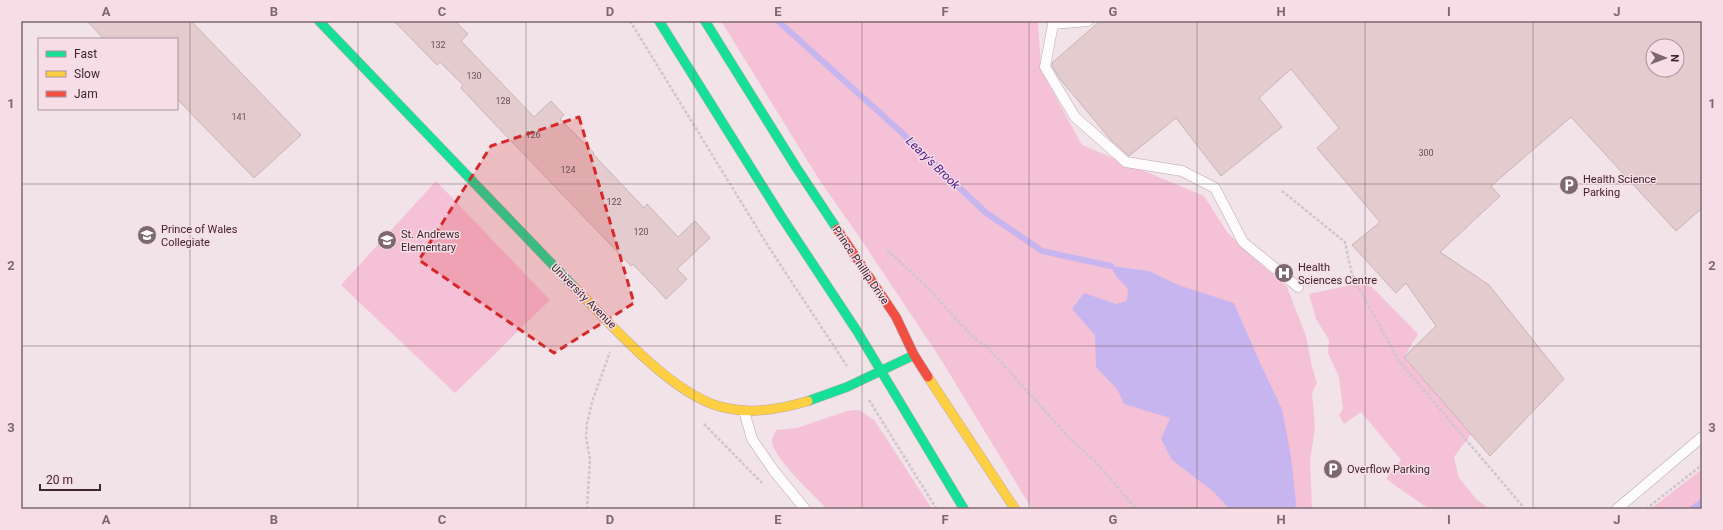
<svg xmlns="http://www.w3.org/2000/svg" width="1723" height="530" viewBox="0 0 1723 530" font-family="Roboto,sans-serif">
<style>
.green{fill:#f5c1d6}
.water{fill:#c6b5ee}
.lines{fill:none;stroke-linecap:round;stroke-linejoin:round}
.stream{stroke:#c6b5ee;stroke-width:6}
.building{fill:#e4cbce;stroke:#c7b4b8;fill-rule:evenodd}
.lane-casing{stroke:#b9a8ae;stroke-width:11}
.fast-casing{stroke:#b9a8ae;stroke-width:10}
.slow-casing{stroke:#b9a8ae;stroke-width:10}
.jam-casing{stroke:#b9a8ae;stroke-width:10}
.path{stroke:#cec6c9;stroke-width:2.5;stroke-dasharray:3 2;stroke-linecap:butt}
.lane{stroke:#fdfbfc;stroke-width:10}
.fast{stroke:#16e098;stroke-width:9}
.slow{stroke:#ffcf43;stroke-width:9}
.jam{stroke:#f24e42;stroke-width:9}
.marked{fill:#d62828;fill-opacity:0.2;stroke:#d62828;stroke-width:3;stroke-dasharray:8 5;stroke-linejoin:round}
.grid{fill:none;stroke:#7d6870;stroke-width:1;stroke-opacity:0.55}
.labels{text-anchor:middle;stroke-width:3;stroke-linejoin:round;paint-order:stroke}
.number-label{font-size:9px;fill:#685058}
.poi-label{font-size:11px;fill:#3e2630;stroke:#f7dde6;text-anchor:start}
.street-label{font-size:11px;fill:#3e2630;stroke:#f7dde6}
.water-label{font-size:12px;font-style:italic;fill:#451289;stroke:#f7dde6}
.neatline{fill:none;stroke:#7d6870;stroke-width:1.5}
.grid-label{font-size:13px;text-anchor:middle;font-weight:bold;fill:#7d6870}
</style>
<rect width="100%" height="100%" fill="#f1e3e8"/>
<!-- green -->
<path class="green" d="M721,21H1038L1041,70L1082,145L1204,196L1227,232L1243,248L1287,287L1306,336L1312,367L1317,383L1312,393L1315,427L1310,461L1312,509H1032L940,358L856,232L820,181Z
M436,181L550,300L455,393L341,285Z
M1360,283L1371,286L1418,334L1404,357L1471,434L1454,457L1459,478L1477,500L1490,509H1429L1386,479L1401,460L1361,412L1344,424L1339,415L1343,409L1339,377L1328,353L1329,340L1316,319L1309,294Z
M855,410L861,411L875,421L932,509H827C816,497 769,455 772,439C773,436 775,433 776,430L797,428L847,411Z
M1702,469V509H1650L1653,507Z"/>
<!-- water -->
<path class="water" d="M1111,266L1149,271L1178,285L1234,303L1260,363L1282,409L1291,457L1296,503L1295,509H1229L1214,492L1172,460L1161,439L1170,418L1124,404L1117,389L1096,367L1095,335L1072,309L1084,293L1116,304L1127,301L1128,289L1115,275Z"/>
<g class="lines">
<!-- stream -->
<path class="stream" d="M778,21L900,131L985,212L1042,251L1111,266
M1692,509L1702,502"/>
</g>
<!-- building -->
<path class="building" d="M87,21H191L301,135L254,178L177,99V39H104Z
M394,21H455L468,34L461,41L534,117L551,101L564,115L560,119L594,153L593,154L644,208L647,204L678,237L695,221L710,238L677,269L687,279L666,299L633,264L631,266L491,120L461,88L463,85L440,62L437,65Z
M1100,21H1702V208L1676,231L1571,117L1491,186L1500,196L1440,252L1489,285L1564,379L1490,456L1404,357L1436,326L1406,283L1396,293L1352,245L1380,222L1317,148L1339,128L1291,69L1259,98L1282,127L1221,176L1176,118L1129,156L1111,140L1060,79L1052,66V63ZM1653,46H1677V70H1653Z"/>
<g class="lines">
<!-- lane casing -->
<g class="lane-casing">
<path id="lane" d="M1052,21L1053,24L1045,67L1075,117L1126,162L1182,171L1215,188L1243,242L1298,287
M1053,24L1088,21
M744,411L752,439L774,471L805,509
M1617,509L1702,437"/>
</g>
<!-- fast casing -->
<g class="fast-casing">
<path id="fast" d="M319,21L575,288
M659,21L781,216L857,331L964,509
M705,21L796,167L837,229
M808,401L847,387L914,355"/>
</g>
<!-- slow casing -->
<g class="slow-casing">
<path id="slow" d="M575,288C612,325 674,398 726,408C754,414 781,409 808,401
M928,377L1015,509"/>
</g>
<!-- jam casing -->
<g class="jam-casing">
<path id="jam" d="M837,229L896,317L914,355L928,377"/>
</g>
<!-- path -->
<path class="path" d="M630,21L770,249L847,366
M1282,191L1345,242L1352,275L1399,361L1525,509
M887,250L927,287L971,335L988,348L1074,443L1096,462L1136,509
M869,400L936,508
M704,424L762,483
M587,509L590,459L586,437L587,423L593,399L610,352
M1646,509L1702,465"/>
<!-- lane -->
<use href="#lane" class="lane"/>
<!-- fast -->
<use href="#fast" class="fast"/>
<!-- slow -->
<use href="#slow" class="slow"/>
<!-- jam -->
<use href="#jam" class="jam"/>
</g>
<!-- marked area -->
<path class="marked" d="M579,117L634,303L554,353L419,260L491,146Z"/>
<!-- grid -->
<path class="grid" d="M190,21V509M358,21V509M526,21V509M694,21V509M862,21V509M1029,21V509M1197,21V509M1365,21V509M1533,21V509M21,184H1702M21,346H1702"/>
<!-- icons -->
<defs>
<g id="parking-disc" transform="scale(1)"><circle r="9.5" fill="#7d6870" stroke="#f7dde6"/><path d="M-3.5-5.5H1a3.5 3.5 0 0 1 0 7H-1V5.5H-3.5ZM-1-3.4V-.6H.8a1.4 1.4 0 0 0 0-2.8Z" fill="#fff"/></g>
<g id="school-disc" transform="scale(1)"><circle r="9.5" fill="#7d6870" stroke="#f7dde6"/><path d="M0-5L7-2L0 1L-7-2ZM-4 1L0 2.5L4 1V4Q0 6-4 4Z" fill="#fff"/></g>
<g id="hospital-disc" transform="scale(1)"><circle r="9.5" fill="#7d6870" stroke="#f7dde6"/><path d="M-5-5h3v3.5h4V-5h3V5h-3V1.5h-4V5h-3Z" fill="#fff"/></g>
</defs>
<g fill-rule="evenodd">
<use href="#parking-disc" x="1569" y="185"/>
<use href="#school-disc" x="147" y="235"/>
<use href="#school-disc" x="387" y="240"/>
<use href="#hospital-disc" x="1284" y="273"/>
<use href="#parking-disc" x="1333" y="469"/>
</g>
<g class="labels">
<!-- number labels -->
<g class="number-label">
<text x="438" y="48">132</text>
<text x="474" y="79">130</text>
<text x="503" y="104">128</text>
<text x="239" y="120">141</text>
<text x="533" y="138">126</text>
<text x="1426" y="156">300</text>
<text x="568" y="173">124</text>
<text x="614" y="205">122</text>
<text x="641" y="235">120</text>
</g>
<!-- poi labels -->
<g class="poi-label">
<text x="1583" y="183">Health Science<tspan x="1583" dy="13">Parking</tspan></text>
<text x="161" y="233">Prince of Wales<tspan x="161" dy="13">Collegiate</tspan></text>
<text x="401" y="238">St. Andrews<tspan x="401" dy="13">Elementary</tspan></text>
<text x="1298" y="271">Health<tspan x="1298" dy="13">Sciences Centre</tspan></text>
<text x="1347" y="473">Overflow Parking</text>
</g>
<!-- street labels -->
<g class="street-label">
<text transform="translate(861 265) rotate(56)" y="4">Prince Phillip Drive</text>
<text transform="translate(584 296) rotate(45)" y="4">University Avenue</text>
</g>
<!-- water labels -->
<g class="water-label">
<text transform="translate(933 163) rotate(44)" y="4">Leary's Brook</text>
</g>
</g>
<!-- border -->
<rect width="1723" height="530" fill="none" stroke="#f7dde6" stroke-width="44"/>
<!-- legend -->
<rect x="38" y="38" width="140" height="72" fill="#f7dde6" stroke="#ad949d"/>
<rect x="46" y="51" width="20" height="6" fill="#16e098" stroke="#ad949d"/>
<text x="74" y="58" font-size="12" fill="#3e2630">Fast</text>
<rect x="46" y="71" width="20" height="6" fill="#ffcf43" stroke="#ad949d"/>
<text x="74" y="78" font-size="12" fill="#3e2630">Slow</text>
<rect x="46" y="91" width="20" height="6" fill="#f24e42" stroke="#ad949d"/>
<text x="74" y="98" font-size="12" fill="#3e2630">Jam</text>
<!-- north arrow -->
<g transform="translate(1665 58) rotate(91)"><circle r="19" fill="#f7dde6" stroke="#ad949d"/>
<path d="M0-3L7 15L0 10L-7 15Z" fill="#7d6870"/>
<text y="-6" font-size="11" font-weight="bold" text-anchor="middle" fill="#3e2630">N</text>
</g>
<!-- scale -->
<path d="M40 484v6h60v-6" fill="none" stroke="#3e2630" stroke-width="2"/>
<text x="46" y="484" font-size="12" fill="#3e2630" stroke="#f7dde6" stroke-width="3" paint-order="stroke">20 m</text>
<rect x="22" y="22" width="1679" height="486" class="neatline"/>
<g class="grid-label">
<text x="106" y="16">A</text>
<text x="274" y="16">B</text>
<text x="442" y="16">C</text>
<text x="610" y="16">D</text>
<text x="778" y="16">E</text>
<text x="945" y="16">F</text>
<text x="1113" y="16">G</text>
<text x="1281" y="16">H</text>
<text x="1449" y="16">I</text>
<text x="1617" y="16">J</text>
<text x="11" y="108">1</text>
<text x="1712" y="108">1</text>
<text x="11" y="270">2</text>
<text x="1712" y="270">2</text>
<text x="11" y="432">3</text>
<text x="1712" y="432">3</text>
<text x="106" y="524">A</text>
<text x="274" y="524">B</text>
<text x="442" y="524">C</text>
<text x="610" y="524">D</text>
<text x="778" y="524">E</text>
<text x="945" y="524">F</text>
<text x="1113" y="524">G</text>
<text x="1281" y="524">H</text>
<text x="1449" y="524">I</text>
<text x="1617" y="524">J</text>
</g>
</svg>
